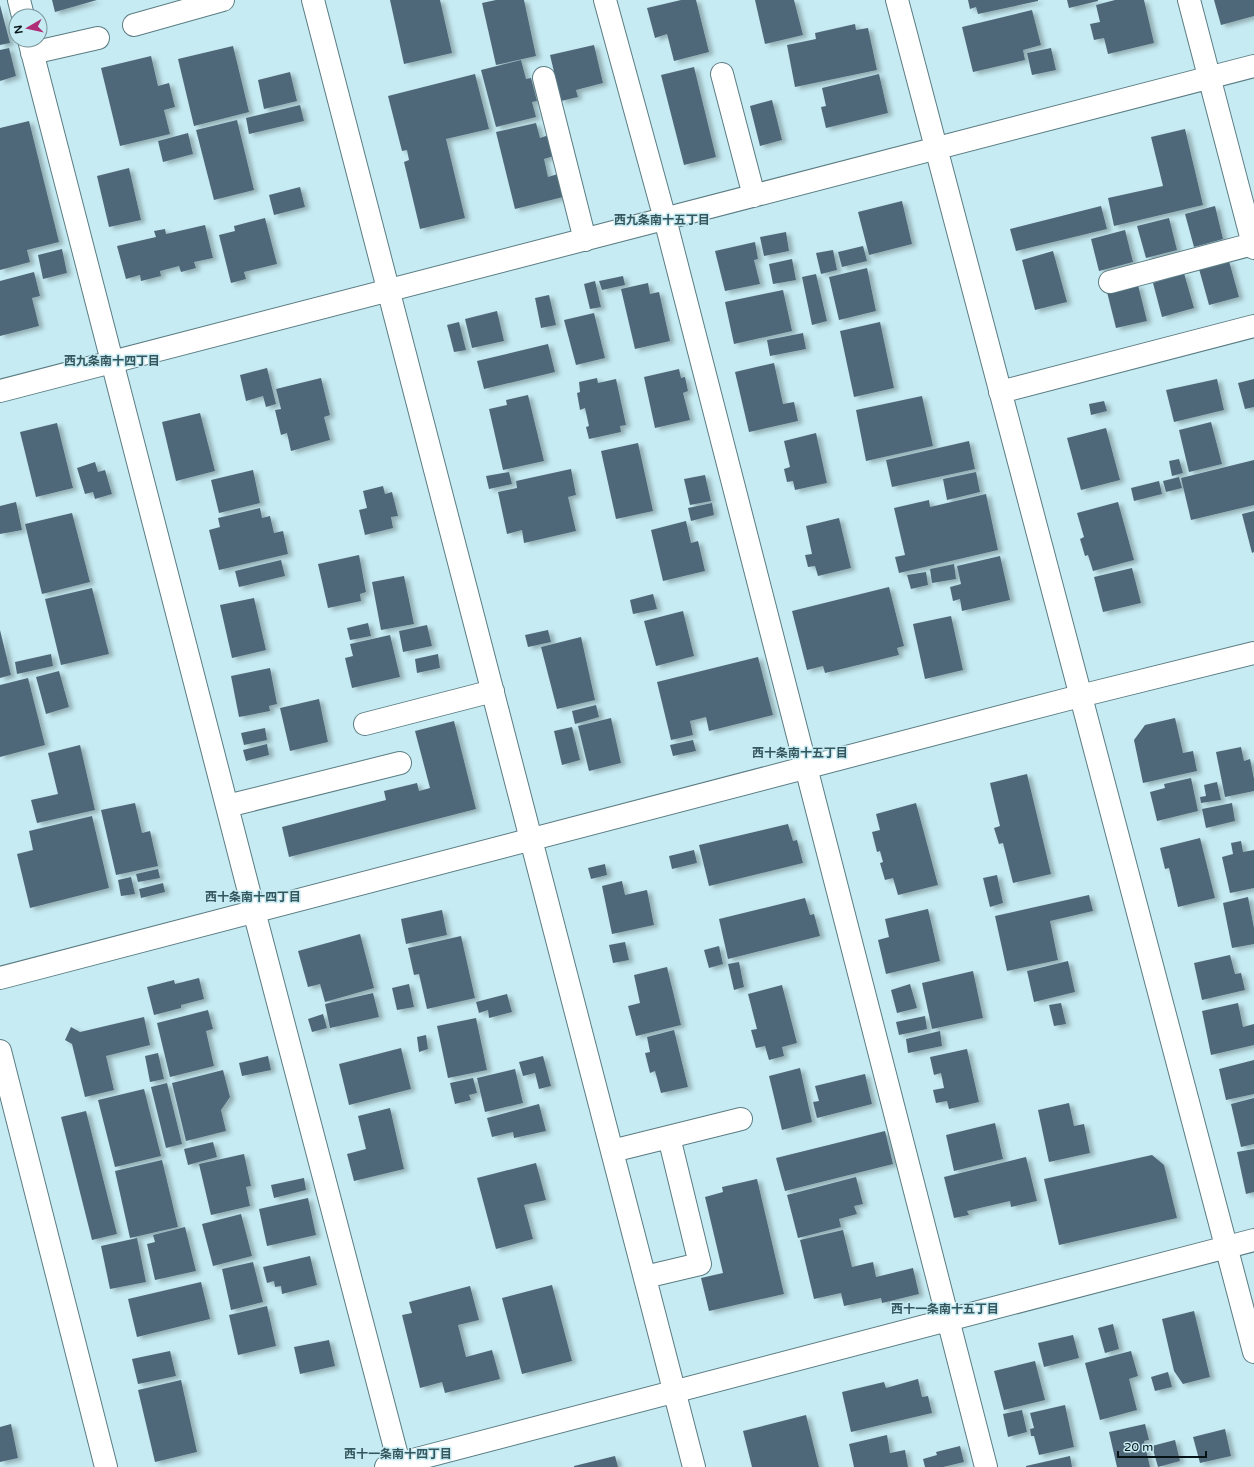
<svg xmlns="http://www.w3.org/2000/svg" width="1254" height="1467" viewBox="0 0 1254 1467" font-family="'Varela Round','Noto Sans JP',sans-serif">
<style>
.building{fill:#506879;filter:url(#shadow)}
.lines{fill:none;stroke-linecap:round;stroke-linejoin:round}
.minor-casing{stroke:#5b7c83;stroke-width:24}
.minor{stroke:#fff;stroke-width:22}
.labels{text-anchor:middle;stroke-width:3;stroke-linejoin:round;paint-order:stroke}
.neighbourhood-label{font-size:12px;font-weight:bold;fill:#35565d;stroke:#c6ebf2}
</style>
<defs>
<filter id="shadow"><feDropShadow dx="4.5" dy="2.5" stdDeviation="2" flood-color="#0004"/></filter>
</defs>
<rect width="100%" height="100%" fill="#c6ebf2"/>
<!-- building -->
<path class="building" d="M52,0H97L55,12Z
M390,0H440L452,53L404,64Z
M496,0H524L536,56L496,65L482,3Z
M681,0H696L709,52L674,61L667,34L655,38L647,8Z
M755,0H794L803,35L765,44Z
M968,0H1038V1L978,14L976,7L970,9Z
M1067,0H1098V1L1069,8Z
M1115,0H1144L1154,43L1108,54L1104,38L1094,40L1090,24L1100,22L1096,5Z
M1214,0H1254V16L1221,25Z
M0,5L10,43L0,45Z
M1032,10L1041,45L1023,50L1025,60L973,72L962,27Z
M855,24L856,30L868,28L877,70L795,87L787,45L816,39L815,33Z
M594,45L603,83L576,90L578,97L561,101L550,55Z
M233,46L249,112L194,126L178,59Z
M9,48L16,76L0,81V50Z
M1051,48L1056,70L1032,75L1027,53Z
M151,56L158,86L169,83L175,107L164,110L170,134L120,146L101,68Z
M521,60L526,79L531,78L537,101L532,102L536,117L496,127L481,70Z
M694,67L716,157L684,165L661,75Z
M290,72L297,101L264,109L258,80Z
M475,74L489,129L446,139L465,218L420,229L404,162L409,160L407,150L402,151L388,96Z
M879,74L888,113L826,128L821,107L826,106L822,88Z
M772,100L782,140L760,146L750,106Z
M300,105L304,121L249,134L246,118Z
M237,120L254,190L214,200L196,130Z
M29,121L59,242L27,250L30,262L0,270V128Z
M536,123L540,138L549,135L554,156L544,159L548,177L558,174L563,197L515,209L496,132Z
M1185,129L1203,205L1114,226L1108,198L1163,186L1151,137Z
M188,133L193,154L163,162L158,141Z
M129,168L141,220L109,227L97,176Z
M300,187L305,207L274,215L269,195Z
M902,201L912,244L869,255L858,212Z
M1101,206L1107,229L1016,251L1010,229Z
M1215,206L1223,239L1194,247L1185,214Z
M265,218L277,264L244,272L246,279L231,283L219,235L235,231L234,226Z
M1169,218L1177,250L1146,258L1137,226Z
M205,225L213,258L194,262L196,268L181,272L179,266L160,271L161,276L141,281L140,275L126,279L117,246L156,237L154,231L165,229L166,234Z
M1125,230L1133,262L1099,271L1091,239Z
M786,232L789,251L764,256L760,237Z
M755,242L758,259L754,260L760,284L725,291L715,251Z
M863,246L867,261L842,267L838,252Z
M62,249L67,273L43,279L38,255Z
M833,250L837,270L821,274L816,253Z
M1053,251L1067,302L1035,310L1022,260Z
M792,259L796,280L773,284L769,264Z
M1229,261L1239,297L1209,305L1199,269Z
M867,268L876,311L839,320L829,277Z
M34,272L40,296L32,298L39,326L0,336V281Z
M1184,273L1194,308L1162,317L1153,283Z
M816,274L827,321L812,325L802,277Z
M623,276L625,285L602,290L599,281Z
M595,281L601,307L590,309L584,284Z
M648,283L650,294L659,292L670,341L635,349L621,289Z
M1138,285L1147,321L1116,328L1107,292Z
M783,290L792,331L734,344L725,302Z
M549,295L556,325L541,328L535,298Z
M497,311L504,341L472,348L465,319Z
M594,313L605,358L576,365L564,320Z
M459,322L466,350L454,352L447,325Z
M880,322L894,388L854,397L840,331Z
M803,333L806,349L770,356L767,340Z
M548,344L555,372L484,389L477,361Z
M774,363L783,404L794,402L798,421L749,432L735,372Z
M267,368L276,404L266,407L263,396L246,401L240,375Z
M679,369L681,378L685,377L688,391L683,393L690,420L655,428L644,377Z
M321,378L330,415L324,417L330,440L291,451L287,433L281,435L275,410L281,409L276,389Z
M597,378L598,383L616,379L626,425L620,426L621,432L589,439L586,427L589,426L585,408L580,410L577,393L580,392L579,382Z
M1217,379L1224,410L1174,422L1166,390Z
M1254,379V407L1245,409L1238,383Z
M528,395L544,461L503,470L489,409L507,405L506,400Z
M922,396L933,446L866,461L856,410Z
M1104,401L1107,411L1091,415L1089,404Z
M200,413L215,471L176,481L162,422Z
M1211,422L1222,464L1189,472L1179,430Z
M57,423L73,488L36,497L20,432Z
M1106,428L1120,480L1081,490L1067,438Z
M816,433L827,483L795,490L793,481L787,482L784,469L790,467L784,441Z
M969,441L975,469L892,487L886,460Z
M638,443L653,511L616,519L601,451Z
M1179,459L1183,473L1172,476L1169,461Z
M1254,460V505L1191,520L1181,478Z
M95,462L98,472L105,470L112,494L95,499L93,492L85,494L77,468Z
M571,469L576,495L568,497L576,531L524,543L522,530L507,534L498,492L517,488L516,481Z
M253,470L260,503L219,513L211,480Z
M509,472L512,484L489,489L486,476Z
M976,472L980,492L947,500L943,479Z
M705,475L711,501L690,505L684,479Z
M1179,477L1182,488L1166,492L1163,481Z
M1159,481L1162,494L1134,501L1131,488Z
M383,486L385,494L392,492L398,516L391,517L393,528L365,535L359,510L367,508L363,491Z
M986,494L998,550L899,573L895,557L905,555L894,508L929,500L930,507Z
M16,502L22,530L0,534V506Z
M1118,502L1134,560L1093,571L1088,555L1085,556L1080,539L1084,537L1077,513Z
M712,503L714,515L691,521L688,508Z
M260,508L262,518L270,516L274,533L283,531L288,554L219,570L209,530L220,527L218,518Z
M1254,511V552L1252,553L1242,514Z
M72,513L90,582L42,594L25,524Z
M839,518L851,568L818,576L815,566L808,567L805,555L812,554L806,526Z
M686,521L691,543L698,541L705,571L663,581L651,530Z
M359,555L366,592L360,594L361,601L328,608L318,564Z
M1000,556L1010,600L962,611L960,599L953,601L950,587L961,584L957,566Z
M281,560L285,576L239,587L235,571Z
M954,564L956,579L932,583L930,569Z
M1132,568L1141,603L1103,612L1094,577Z
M926,572L928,585L911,589L907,575Z
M404,576L414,624L381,630L372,582Z
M889,587L904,646L897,648L899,655L825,673L823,666L807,670L792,611Z
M92,588L109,654L61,665L45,599Z
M653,594L657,609L633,614L630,600Z
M254,598L266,650L232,658L220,605Z
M683,611L694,656L656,666L644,621Z
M951,616L963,670L925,679L913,624Z
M368,623L371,636L350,640L347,628Z
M427,625L432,646L403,652L399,631Z
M0,630L11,675L0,678Z
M548,630L551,642L528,647L525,635Z
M390,635L400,677L352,688L345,658L353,656L350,644Z
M581,637L595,700L557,709L541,647Z
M51,654L53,666L17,674L15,662Z
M438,654L440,668L417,673L415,659Z
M758,657L773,715L709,731L706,717L690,721L693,735L671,740L657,682Z
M270,668L277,704L269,706L270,711L239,717L231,676Z
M59,671L69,707L46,714L36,677Z
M28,678L45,745L0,757V685Z
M319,699L328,742L290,751L280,708Z
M596,705L599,717L575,724L572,711Z
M611,718L621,763L589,771L578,726Z
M1175,718L1183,753L1193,751L1197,771L1143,783L1134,740L1145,725Z
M454,721L476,809L289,857L282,827L386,800L384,791L417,783L419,791L430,788L415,731Z
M572,727L580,760L562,765L554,731Z
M265,728L267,740L244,745L241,733Z
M693,740L696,751L673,756L670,745Z
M267,744L269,755L246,761L243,750Z
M80,745L95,810L37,823L31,800L58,794L48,753Z
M1241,747L1244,761L1250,759L1254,779V791L1225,797L1216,752Z
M1027,774L1051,874L1013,883L1003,843L999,844L994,828L1000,826L990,783Z
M1191,778L1198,811L1157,821L1150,792L1165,788L1164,784Z
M1217,782L1221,800L1201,803L1200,797L1206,796L1204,785Z
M135,803L142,833L150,831L158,866L116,875L101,810Z
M916,803L938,885L898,895L893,878L885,880L880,863L883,862L880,851L877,852L872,832L880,830L876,814Z
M1232,803L1235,821L1206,828L1202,809Z
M92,816L109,888L30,908L17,854L33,850L29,831Z
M788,824L793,841L797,840L803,863L709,886L699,845Z
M1200,838L1215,898L1178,907L1169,868L1165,869L1160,848Z
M1241,841L1243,852L1254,850V888L1230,893L1222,857L1233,854L1231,843Z
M694,850L697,863L672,869L669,856Z
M605,864L607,875L591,879L588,868Z
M158,869L160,878L138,882L136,874Z
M997,875L1003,903L990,907L983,878Z
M131,877L135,894L121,896L118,880Z
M622,881L625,895L647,890L654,925L612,934L602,886Z
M163,883L165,892L141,898L139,889Z
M1089,895L1093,911L1050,921L1058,960L1007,971L995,916Z
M1248,897L1254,928V944L1232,948L1223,903Z
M805,898L810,915L814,914L820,936L728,959L719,919Z
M928,909L940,961L886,974L878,940L889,937L885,919Z
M442,910L447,935L406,944L401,919Z
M360,934L374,988L325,1002L320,984L308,987L298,951Z
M461,936L475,998L427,1009L419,974L414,975L408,948Z
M625,942L629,960L613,963L609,945Z
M719,946L723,964L709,968L704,950Z
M1230,955L1235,974L1241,973L1245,990L1202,1000L1194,963Z
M1068,961L1075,992L1034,1002L1027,971Z
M739,962L744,987L734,990L728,964Z
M667,967L681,1025L636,1036L628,1006L640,1003L634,975Z
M973,971L983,1018L932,1029L922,983Z
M199,978L204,999L181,1005V1008L154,1015L147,987L174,980L175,984Z
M409,984L414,1007L397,1010L392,988Z
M910,984L917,1008L897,1013L891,990Z
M782,985L797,1043L782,1047L784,1056L769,1060L765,1046L756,1048L751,1030L757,1029L748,994Z
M373,993L379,1017L330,1028L325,1004Z
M507,994L512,1012L489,1018L488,1010L479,1013L476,1002Z
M1061,1003L1066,1024L1054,1026L1049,1005Z
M1238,1003L1243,1027L1254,1024V1045L1211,1055L1202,1011Z
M208,1010L213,1029L206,1031L214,1066L170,1077L157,1023Z
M323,1014L327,1028L312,1032L308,1019Z
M925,1016L927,1029L899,1035L896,1022Z
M144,1017L150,1045L106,1056L114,1090L85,1097L72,1044L65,1040L71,1027L80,1032Z
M476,1018L487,1070L448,1078L437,1026Z
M674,1030L688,1087L661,1093L655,1071L650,1073L645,1053L650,1052L647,1037Z
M940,1031L942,1046L908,1053L906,1039Z
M426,1035L428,1049L419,1052L417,1037Z
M401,1048L411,1089L349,1105L339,1064Z
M967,1049L979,1102L949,1109L947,1101L936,1103L933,1090L944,1088L941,1073L934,1075L930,1057Z
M158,1053L164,1079L150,1082L145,1056Z
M268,1056L271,1070L242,1076L239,1063Z
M543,1056L551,1086L539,1089L535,1073L523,1076L519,1062Z
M1254,1060V1094L1226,1100L1219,1069Z
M800,1068L812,1122L782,1130L769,1076Z
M515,1069L523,1103L485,1112L477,1078Z
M223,1070L230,1097L221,1110L226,1131L186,1141L172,1083Z
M865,1074L872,1104L817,1118L813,1102L819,1101L815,1086Z
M473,1078L477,1093L469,1095L471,1100L455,1104L450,1083Z
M167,1083L182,1144L166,1148L151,1087Z
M144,1089L161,1156L115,1167L98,1100Z
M1254,1098V1144L1241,1147L1231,1104Z
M1069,1103L1074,1126L1084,1124L1090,1153L1049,1162L1038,1110Z
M539,1104L546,1131L514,1138L513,1132L492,1137L487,1118Z
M390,1108L404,1169L354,1181L347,1154L366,1149L358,1116Z
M86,1111L117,1234L92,1240L61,1117Z
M995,1123L1003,1159L954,1171L946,1135Z
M885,1131L893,1164L785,1191L776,1158Z
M213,1142L217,1157L188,1165L184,1149Z
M1254,1149V1192L1246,1194L1237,1152Z
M244,1154L251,1186L246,1187L250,1206L211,1215L199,1164Z
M1152,1155L1164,1165L1177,1218L1059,1245L1044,1179Z
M1026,1157L1037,1201L1011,1207L1010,1201L967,1211L969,1215L954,1218L944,1177Z
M162,1160L178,1227L130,1238L115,1171Z
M536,1163L546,1200L524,1205L533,1239L496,1249L477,1178Z
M856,1177L863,1204L854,1206L857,1214L839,1219L841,1227L798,1238L787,1195Z
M304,1178L306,1190L274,1198L271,1185Z
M757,1179L784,1294L709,1311L701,1278L723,1273L705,1197L723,1192L722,1187Z
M308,1198L316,1235L267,1246L259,1209Z
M241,1214L252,1256L213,1266L202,1224Z
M185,1227L196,1271L155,1280L147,1244L155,1242L153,1235Z
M843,1230L852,1267L873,1262L876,1277L913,1268L919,1294L882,1303L881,1298L844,1306L841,1293L814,1299L800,1240Z
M137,1238L146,1282L110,1289L101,1246Z
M310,1256L317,1285L282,1294L281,1286L275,1287L274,1281L267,1283L263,1267Z
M253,1262L263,1302L231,1310L222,1269Z
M201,1282L210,1319L137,1337L128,1299Z
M552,1285L572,1361L522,1374L502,1298Z
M470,1286L479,1320L458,1325L466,1357L492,1350L500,1379L445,1393L442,1382L420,1388L402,1315L412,1313L409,1302Z
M267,1306L276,1346L238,1355L229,1315Z
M1194,1311L1210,1377L1183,1384L1174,1371L1162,1319Z
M1113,1324L1119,1349L1105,1353L1098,1328Z
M1073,1335L1079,1358L1044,1367L1038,1343Z
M329,1340L335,1366L300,1374L294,1347Z
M170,1351L176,1376L138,1384L132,1359Z
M1131,1351L1138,1376L1129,1379L1137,1410L1100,1420L1085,1363Z
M1035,1361L1045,1400L1004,1410L994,1371Z
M1168,1372L1172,1387L1155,1391L1151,1377Z
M918,1379L922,1397L928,1396L932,1413L851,1432L842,1392L884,1382L886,1388Z
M181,1380L197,1452L155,1462L138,1390Z
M1065,1405L1074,1447L1039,1455L1034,1436H1031L1030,1429L1034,1428L1030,1413Z
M1022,1410L1027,1432L1008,1437L1003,1414Z
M806,1415L819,1467H752L743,1431Z
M11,1424L18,1458L0,1462V1427Z
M1145,1424L1149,1440L1144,1441L1150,1467H1117L1109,1432Z
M1225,1429L1231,1456L1200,1463L1193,1437Z
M887,1435L890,1453L905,1450L908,1467H854L849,1444Z
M1175,1440L1180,1461L1158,1467L1152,1446Z
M960,1446L964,1462L943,1467H925L923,1459L937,1455L936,1452Z
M615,1456L618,1467H574V1466Z
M1070,1456L1072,1467H1026V1466Z"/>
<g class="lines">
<!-- minor casing -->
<g class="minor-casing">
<path id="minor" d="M19,0L23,16
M313,0L694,1467
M605,0L665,219L986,1467
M897,0L1254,1352
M1189,0L1254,248
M134,25L223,0
M29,40L254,911L400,1467
M32,53L98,38
M722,74L754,196
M544,78L585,240
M1110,282L1253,244
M0,391L1254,66
M1000,392L1254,326
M365,724L493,691
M227,806L400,763
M0,978L1080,696L1254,653
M0,1051L106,1467
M612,1151L741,1119
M645,1277L700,1264L669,1137
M386,1467L1254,1240"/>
</g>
<!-- minor -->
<use href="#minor" class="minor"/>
</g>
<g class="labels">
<!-- neighbourhood labels -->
<g class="neighbourhood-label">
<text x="662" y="224">西九条南十五丁目</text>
<text x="112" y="365">西九条南十四丁目</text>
<text x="800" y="757">西十条南十五丁目</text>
<text x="253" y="901">西十条南十四丁目</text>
<text x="945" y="1313">西十一条南十五丁目</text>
<text x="398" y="1458">西十一条南十四丁目</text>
</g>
</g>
<!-- north arrow -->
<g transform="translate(28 28) rotate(261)"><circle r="19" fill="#c6ebf2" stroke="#79959a"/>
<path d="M0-3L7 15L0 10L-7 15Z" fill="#af2c77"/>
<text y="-6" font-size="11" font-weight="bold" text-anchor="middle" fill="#061316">N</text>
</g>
<!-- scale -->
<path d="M1118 1451v6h88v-6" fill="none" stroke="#061316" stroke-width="2"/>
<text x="1124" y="1451" font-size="12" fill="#061316" stroke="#c6ebf2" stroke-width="3" paint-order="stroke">20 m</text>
</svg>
